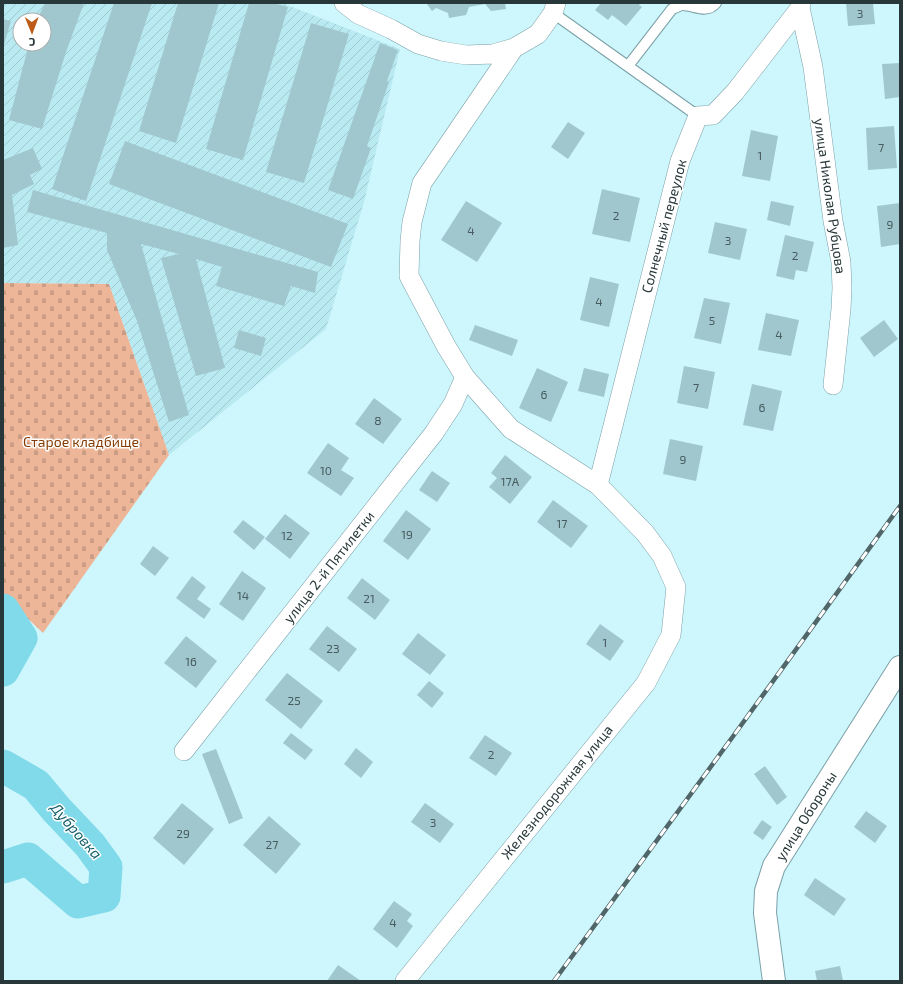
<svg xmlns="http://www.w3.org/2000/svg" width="903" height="984" viewBox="0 0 903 984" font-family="'Exo 2',sans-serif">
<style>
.industrial{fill:url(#industrial-furrows);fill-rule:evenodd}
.cemetery{fill:url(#cemetery-stones)}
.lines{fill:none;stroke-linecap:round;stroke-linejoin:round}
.river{stroke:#80dae9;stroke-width:33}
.building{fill:#a1c7ce}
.lane-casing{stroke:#7ba0a7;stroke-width:12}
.street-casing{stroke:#7ba0a7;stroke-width:20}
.secondary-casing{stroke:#7ba0a7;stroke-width:24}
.lane{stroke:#fff;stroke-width:10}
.street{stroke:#fff;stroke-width:19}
.secondary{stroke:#fff;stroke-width:22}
.rail-casing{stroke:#506669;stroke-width:4.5}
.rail{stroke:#fff;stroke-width:3;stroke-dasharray:9;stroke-linecap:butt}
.labels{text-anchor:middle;stroke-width:3;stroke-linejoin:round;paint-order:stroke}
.number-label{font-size:12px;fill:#465c5f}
.street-label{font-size:14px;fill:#28383a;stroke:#fff}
.park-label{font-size:14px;fill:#853b00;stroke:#fff}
.water-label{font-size:15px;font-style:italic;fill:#16616c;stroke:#fff}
</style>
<defs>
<pattern id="industrial-furrows" width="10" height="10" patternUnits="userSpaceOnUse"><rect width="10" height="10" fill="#b9eaf2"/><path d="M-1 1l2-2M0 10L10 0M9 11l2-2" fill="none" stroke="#9fc9d0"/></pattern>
<pattern id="cemetery-stones" width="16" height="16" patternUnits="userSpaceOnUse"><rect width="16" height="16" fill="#edb698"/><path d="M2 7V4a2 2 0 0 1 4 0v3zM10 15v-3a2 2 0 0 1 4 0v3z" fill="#cb9d84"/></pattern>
</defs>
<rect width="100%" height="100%" fill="#cef6fd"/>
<!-- industrial -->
<path class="industrial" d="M3,3H282L400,49L364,202L326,329L169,455L109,284L3,283ZM20,20H44V44H20Z"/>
<!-- cemetery -->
<path class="cemetery" d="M3,283L109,284L169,455L43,633L3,595Z"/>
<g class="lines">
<!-- river -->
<path class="river" d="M3,610L21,638L3,670
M3,766L36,785L56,809L90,845L106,867L104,896L78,902L28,859L3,867"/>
</g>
<!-- building -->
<path class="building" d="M45,3H84L66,52L42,129L9,120L29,44H44V20H37Z
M114,3H152L86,201L52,189Z
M178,3H219L176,143L139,131Z
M249,3H273L288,7L243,160L206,149Z
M426,3H505L506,9L491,11L485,4L469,7L466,15L449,18L448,13L436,8L432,11Z
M601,3H641L639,5L642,7L626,26L612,15L608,20L595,10Z
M846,3H873L875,24L848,26Z
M3,19L11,21L3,48Z
M311,23L349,34L304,183L266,172Z
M380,43L398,50L387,81L389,82L367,146L371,148L353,199L328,190Z
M900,63V97L885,99L882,64Z
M568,122L585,133L568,159L551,147Z
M894,126L897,168L868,170L866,128Z
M751,130L778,136L770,181L742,176Z
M125,141L348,224L331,267L109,184Z
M33,148L42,169L30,175L34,184L12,195L18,245L3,248V160Z
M602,189L640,198L630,242L592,234Z
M33,190L318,272L315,293L291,286L284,306L216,286L222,267L196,259L225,368L196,376L161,258L179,254L141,244L189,415L169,422L137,321L107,250V233L27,212Z
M466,201L502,223L477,262L441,240Z
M771,201L794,206L790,226L767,220Z
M900,203V244L881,247L877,206Z
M715,222L747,229L740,260L708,253Z
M785,235L814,242L807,272L796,270L794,280L776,276Z
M590,277L619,284L609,327L580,320Z
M704,298L730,303L721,344L694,338Z
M766,313L799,320L791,356L758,350Z
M884,320L898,339L874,357L860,338Z
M475,325L518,340L512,356L469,340Z
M239,330L266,338L261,356L234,348Z
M684,366L715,372L708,409L677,403Z
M537,368L568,382L551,422L519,408Z
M584,368L609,374L604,397L578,391Z
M752,384L782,391L773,431L743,425Z
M374,398L402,419L383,444L355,424Z
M670,439L703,446L696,481L663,474Z
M328,443L349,458L341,470L354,478L341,496L307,473Z
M505,455L532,477L510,504L489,487L497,478L491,473Z
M432,471L450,483L437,502L419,490Z
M553,500L588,526L571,548L537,522Z
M406,510L431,529L408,560L383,541Z
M285,514L310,533L290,559L265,539Z
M243,520L265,537L254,550L233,532Z
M153,546L169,558L155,576L140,564Z
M242,571L266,588L243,621L219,604Z
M192,576L206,587L197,599L211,609L204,619L176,598Z
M362,578L390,600L375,620L347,598Z
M600,624L624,641L610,661L586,644Z
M327,626L357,649L339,672L309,649Z
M418,633L446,655L430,675L402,654Z
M186,636L217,661L196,688L164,663Z
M287,673L323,701L301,729L265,700Z
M429,681L444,693L432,708L417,695Z
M291,733L313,750L305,760L283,743Z
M485,735L512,753L496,776L469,758Z
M356,748L373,762L361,778L344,764Z
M216,749L243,818L229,824L202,754Z
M765,766L787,797L777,805L754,774Z
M182,803L214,829L184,865L153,838Z
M425,803L454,824L440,843L411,822Z
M866,811L887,826L875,843L854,827Z
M269,816L301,844L276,874L243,845Z
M762,820L772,827L763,840L753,833Z
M815,878L846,899L834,916L804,895Z
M394,901L412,914L407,921L413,926L397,948L373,929Z
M338,965L361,981H327Z
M840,966L843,981H817L815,971Z"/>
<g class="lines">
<!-- lane casing -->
<g class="lane-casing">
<path id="lane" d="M553,13L698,116
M628,66L672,9C675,8 679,6 681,5C693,4 706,15 716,3"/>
</g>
<!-- street casing -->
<g class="street-casing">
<path id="street" d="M344,3L358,14L391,29L418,44L441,51L466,55L493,54L514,48L538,34L553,13L556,3
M800,8L813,67L833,221L841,262L842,288L841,309L833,385
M598,485L680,161L698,116L713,115L735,92L800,8L801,3
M184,751L434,433L453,404L465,377
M405,981L646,683L671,635L676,587L662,556L645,533L598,485L511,429L465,377L446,346L409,276L410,241L412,222L422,183L514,48"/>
</g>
<!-- secondary casing -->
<g class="secondary-casing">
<path id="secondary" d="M774,981L765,913L766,891L774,866L900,667"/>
</g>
<!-- lane -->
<use href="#lane" class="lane"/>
<!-- street -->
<use href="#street" class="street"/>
<!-- secondary -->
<use href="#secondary" class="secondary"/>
<!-- rail casing -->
<g class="rail-casing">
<path id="rail" d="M554,981L734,735L900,506"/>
</g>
<!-- rail -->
<use href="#rail" class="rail"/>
</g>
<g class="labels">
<!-- number labels -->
<g class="number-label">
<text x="860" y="18">3</text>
<text x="881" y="152">7</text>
<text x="760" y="160">1</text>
<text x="616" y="220">2</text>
<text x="890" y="229">9</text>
<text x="471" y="235">4</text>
<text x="728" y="245">3</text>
<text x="795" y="260">2</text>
<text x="599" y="306">4</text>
<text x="712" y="325">5</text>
<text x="779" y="339">4</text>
<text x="696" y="392">7</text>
<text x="544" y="399">6</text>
<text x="762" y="412">6</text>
<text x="378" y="425">8</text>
<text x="683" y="464">9</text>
<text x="326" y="475">10</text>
<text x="510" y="486">17А</text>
<text x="562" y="528">17</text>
<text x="407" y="539">19</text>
<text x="287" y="540">12</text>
<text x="243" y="600">14</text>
<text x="369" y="603">21</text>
<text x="605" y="647">1</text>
<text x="333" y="653">23</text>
<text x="191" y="666">16</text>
<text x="294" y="705">25</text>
<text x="491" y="759">2</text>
<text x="433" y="827">3</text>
<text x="183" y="838">29</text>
<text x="272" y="849">27</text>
<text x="393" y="927">4</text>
</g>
<!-- street labels -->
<g class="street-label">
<text transform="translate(830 196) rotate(82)" y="5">улица Николая Рубцова</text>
<text transform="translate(664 226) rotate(-75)" y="5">Солнечный переулок</text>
<text transform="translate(329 567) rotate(-52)" y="5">улица 2-й Пятилетки</text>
<text transform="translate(557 792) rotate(-51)" y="5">Железнодорожная улица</text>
<text transform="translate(806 816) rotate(-58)" y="5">улица Обороны</text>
</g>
<!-- park labels -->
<g class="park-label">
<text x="81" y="447">Старое кладбище</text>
</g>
<!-- water labels -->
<g class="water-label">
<text transform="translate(76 831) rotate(49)" y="5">Дубровка</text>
</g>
</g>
<!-- border -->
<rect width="903" height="984" fill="none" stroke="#28383a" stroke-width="8"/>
<!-- north arrow -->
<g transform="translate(32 32) rotate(179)"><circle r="19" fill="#ffffff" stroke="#a9afb0"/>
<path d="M0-3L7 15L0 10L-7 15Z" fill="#bc5c18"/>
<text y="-6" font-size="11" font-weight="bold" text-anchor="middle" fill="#28383a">С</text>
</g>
</svg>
